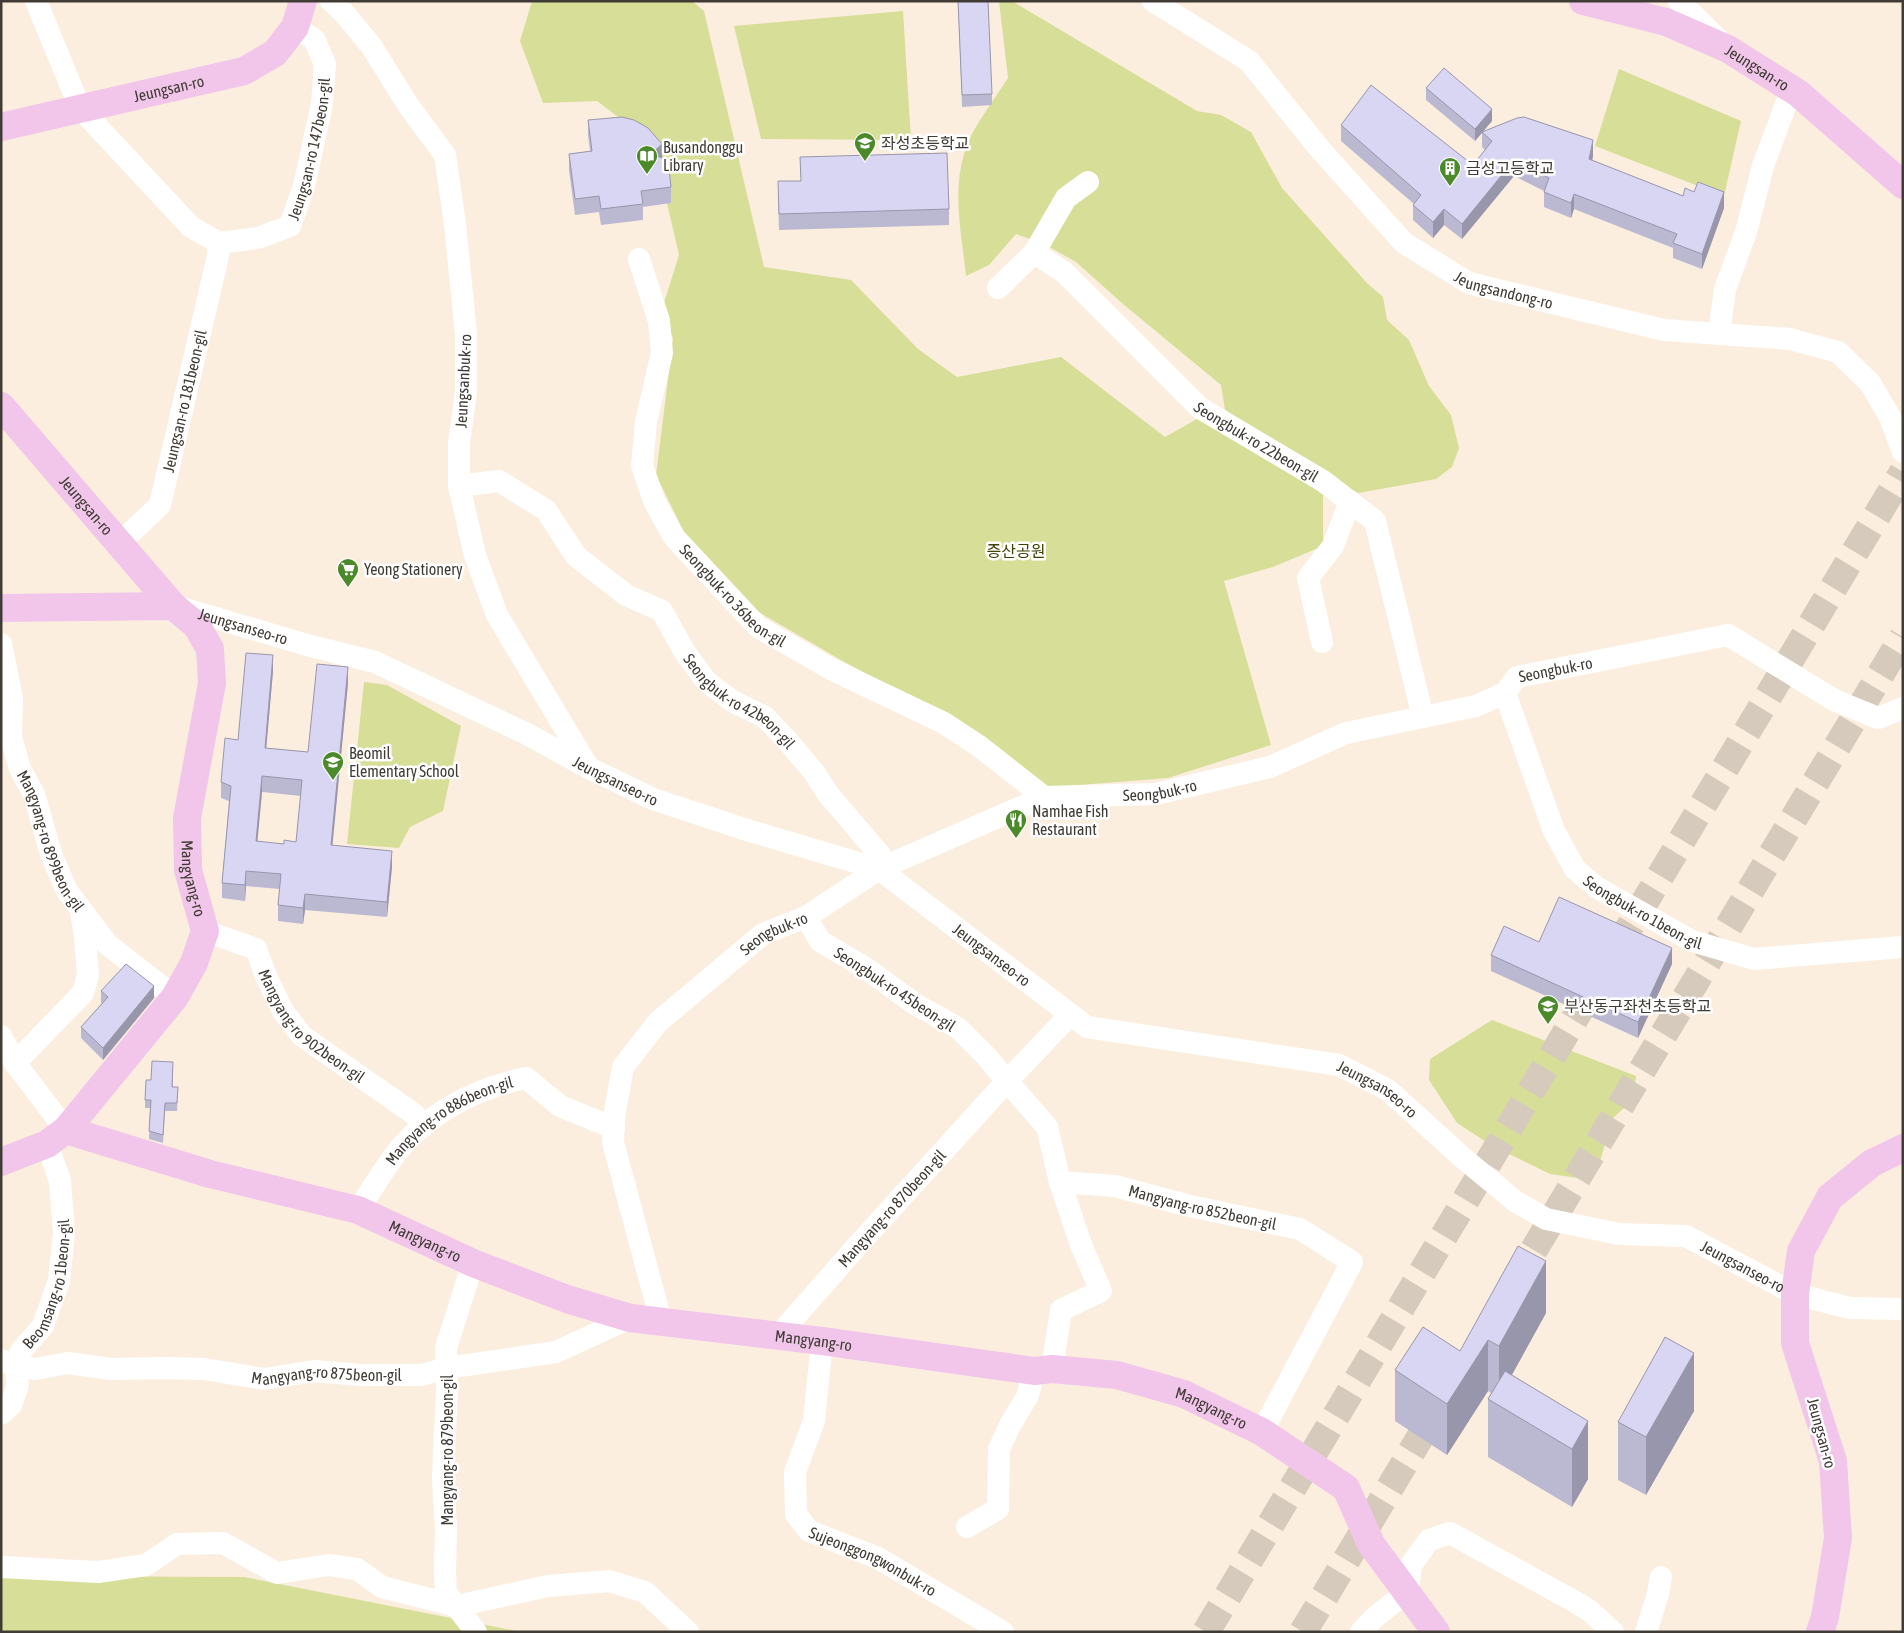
<svg xmlns="http://www.w3.org/2000/svg" width="1904" height="1633" viewBox="0 0 1904 1633" font-family="'Asap Condensed','Noto Sans KR',sans-serif">
<style>
.green{fill:#d7de97}
.lines{fill:none;stroke-linecap:round;stroke-linejoin:round}
.highway-tunnel{stroke:#d6cabc;stroke-width:28;stroke-dasharray:28 14;stroke-linecap:butt}
.minor{stroke:#fff;stroke-width:22}
.major{stroke:#f1c6ea;stroke-width:28}
.wall{fill:#bbb8d2;fill-rule:evenodd}
.shaded-wall{fill:#9896ab}
.building{fill:#d9d6f4;stroke:#9896ab;fill-rule:evenodd}
.labels{text-anchor:middle;stroke-width:5;stroke-linejoin:round;paint-order:stroke}
.street-label{font-size:16px;fill:#403b34;stroke:#fff}
.poi-label{font-size:16px;fill:#403b34;stroke:#fff;text-anchor:start}
.park-label{font-size:16px;fill:#3e4100;stroke:#fff}
</style>
<rect width="100%" height="100%" fill="#fceede"/>
<!-- green -->
<path class="green" d="M532,1H692L704,11L764,267L851,280L918,349L957,377L1061,357L1165,437L1204,415L1323,490V546L1273,567L1224,581L1271,745L1168,778L1041,788L982,737L841,660L750,607L688,540L656,475L673,339L663,306L679,255L653,143L597,101L543,103L520,41Z
M999,1H1012L1197,111L1221,115L1251,132L1282,188L1367,283L1383,297L1387,320L1409,340L1429,386L1451,415L1459,448L1452,467L1436,479L1353,494L1225,410L1221,385L1123,304L1076,262L1044,244L1016,234L989,265L966,276C962,236 952,194 964,154C972,127 993,102 1008,78Z
M903,11L911,140L761,139L734,26Z
M1619,69L1741,121L1724,196L1595,146Z
M364,682L387,685L461,726L443,811L410,827L399,848L347,844Z
M1492,1020L1636,1076L1633,1100L1613,1118L1597,1171L1578,1178L1550,1174L1491,1145L1457,1123L1429,1080L1430,1059Z
M1,1576L244,1577L522,1632H1Z"/>
<g class="lines">
<!-- highway-tunnel -->
<path class="highway-tunnel" d="M1512,1286L1903,637
M1206,1632L1903,472
M1303,1632L1439,1406"/>
<!-- minor -->
<g class="minor">
<path id="s1" d="M36,1L80,108L191,227L219,243L258,238L290,226L304,186L322,104L325,64L314,39L295,27"/>
<path d="M331,1L345,14L372,47L408,105L445,155L455,224L466,334V392L459,443V486L475,555L497,615L588,767"/>
<path id="s2" d="M1153,1L1249,61L1319,148L1404,243L1469,283L1664,330L1790,339L1838,352L1870,383L1890,417L1903,452"/>
<path d="M1679,1L1722,43"/>
<path d="M1034,253L1066,198L1088,182"/>
<path id="s3" d="M639,259L659,321L662,353L646,422L642,466L655,503L674,537L758,627L831,669L944,723L979,746L1044,797"/>
<path id="s4" d="M998,288L1034,253L1064,272L1200,408L1323,481L1375,521L1423,717"/>
<path d="M1719,334L1725,289L1746,232L1763,166L1786,104L1798,93"/>
<path id="s5" d="M459,486L499,481L546,510L576,556L626,595L662,611L684,651L706,681L732,701L765,717L785,738L814,772L828,794L880,855L879,869"/>
<path id="s6" d="M120,543L160,505L218,256L219,243"/>
<path id="s7" d="M175,606L307,645L375,662L527,734L589,768L653,799L750,831L879,869L1087,1027L1339,1065L1388,1090L1463,1158L1515,1201L1546,1219L1619,1234L1686,1236L1795,1294L1850,1308L1903,1309"/>
<path d="M1322,642L1308,578L1333,546L1350,501"/>
<path id="s8" d="M1,644L12,698L11,737L20,769L34,794L51,854L67,891L107,944L175,997"/>
<path id="s9" d="M1505,693L1554,831L1575,869L1596,887L1692,941L1754,959L1903,947"/>
<path id="s10" d="M205,931L256,949L266,976L283,1011L302,1036L414,1114L424,1126"/>
<path id="s11" d="M1070,1015L1007,1081L1047,1127L1060,1182L1115,1186L1190,1206L1300,1229L1352,1262L1262,1432"/>
<path d="M1,1036L15,1063L66,1130"/>
<path d="M15,1063L83,993L88,975L85,937L81,911"/>
<path id="s12" d="M358,1210C372,1190 385,1166 401,1147C434,1110 478,1088 526,1078L560,1106L614,1128"/>
<path d="M473,1263L446,1348L447,1388L443,1478L446,1529L445,1572L446,1593L476,1632"/>
<path id="s13" d="M661,1321L613,1142L614,1117L623,1067L658,1022L763,934L806,917L879,869L1044,797L1156,794L1270,767L1346,733L1476,706L1505,693L1517,677L1728,635L1834,700L1878,718L1903,708"/>
<path id="s14" d="M778,1336L858,1245L1007,1081L986,1056L958,1028L915,1004L867,969L820,941L806,917"/>
<path id="s15" d="M822,1341L814,1421L795,1472L796,1514L809,1531L878,1558L1003,1632"/>
<path id="s16" d="M1,1360L15,1365L35,1369L68,1363L111,1369L166,1368L204,1369L264,1379L314,1371L362,1375H421L447,1368L556,1352L630,1318"/>
<path d="M1052,1369L1061,1310L1101,1291L1081,1245L1060,1182"/>
<path id="s17" d="M1,1414L11,1405L18,1385L15,1365L21,1351L43,1326L59,1281L64,1233L60,1181L47,1144"/>
<path d="M967,1527L998,1509L999,1449L1010,1425L1028,1395L1034,1371"/>
<path d="M1,1567L98,1572L146,1565L177,1544L223,1543L277,1573L329,1565L357,1569L382,1587L457,1606L548,1586L609,1581L645,1592L688,1632"/>
<path d="M1361,1632L1374,1618L1408,1591L1411,1565L1429,1540L1450,1533L1570,1599L1589,1610L1613,1632"/>
<path d="M1646,1632L1658,1594L1661,1577"/>
</g>
<!-- major -->
<g class="major">
<path id="s18" d="M1583,1L1666,22L1728,49L1798,93L1903,185"/>
<path id="s19" d="M1,127L244,71L275,53L295,27L303,1"/>
<path id="s20" d="M1,406L173,606"/>
<path id="s21" d="M1,608L173,606L197,626L210,649L212,683L187,818L188,870L205,931L194,963L175,997L66,1130L210,1174L358,1210L473,1263L567,1299L630,1318L822,1341L1034,1371L1052,1369L1117,1375L1184,1394L1262,1432L1346,1488L1371,1544L1436,1632"/>
<path d="M1,1162L47,1144L66,1130"/>
<path d="M1820,1632L1825,1617L1838,1538L1833,1461L1795,1343V1294L1801,1251L1830,1197L1872,1163L1903,1148"/>
</g>
</g>
<!-- wall -->
<path class="wall" d="M958,1L992,94V105L962,107Z
M1426,88L1492,121L1483,131L1593,156L1592,161L1683,196L1724,208L1702,269L1673,258V248L1574,209L1571,218L1544,207V191L1514,176L1462,239L1444,225L1433,238L1413,220V205L1414,204L1341,141V125L1473,165L1485,150L1482,147V133L1475,141L1426,100Z
M588,120L662,158L671,187V203L643,207V220L601,225L599,212L575,215L569,170V154L590,151L588,135Z
M800,157L949,209V225L779,230L778,197L801,181Z
M273,671L266,748L308,752L348,683L332,845L392,867L387,917L305,910L303,924L278,921V905L280,889L246,886L245,901L222,898V883L229,801L221,798V782L238,740ZM262,792L301,796L296,842L284,844L257,842Z
M1539,942L1672,964L1638,1038L1491,971V955Z
M101,991L154,998L103,1060L81,1038V1027L102,1003H101Z
M173,1070V1087H178L177,1111H165L163,1143L149,1139L150,1108H145V1100Z
M1546,1313L1512,1375L1588,1421V1479L1572,1507L1488,1457V1399L1491,1393L1488,1391L1447,1455L1395,1421V1370L1460,1351Z
M1694,1411L1646,1495L1618,1480V1422Z"/>
<!-- shaded-wall -->
<path class="shaded-wall" d="M1492,109V121L1475,141V129Z
M1593,140V156L1589,175V159Z
M662,144V160L651,154Z
M1514,160V176L1462,239V224Z
M1724,192V208L1702,269V254Z
M1574,194V209L1571,218V203Z
M1444,209V225L1433,238V222Z
M273,655V671L265,763V748Z
M348,667V683L331,861V845Z
M262,776V792L256,857V841Z
M392,851V867L387,917V902Z
M246,871V886L245,901V885Z
M305,894V910L303,924V908Z
M1672,948V964L1638,1038V1022Z
M154,986V998L103,1060V1048Z
M1546,1261V1313L1499,1398V1346Z
M1488,1340V1391L1447,1455V1404Z
M1694,1353V1411L1646,1495V1437Z
M1588,1421V1479L1572,1507V1449Z"/>
<!-- building -->
<path class="building" d="M958,1H988L992,94L962,95Z
M1444,68L1492,109L1475,129L1426,88Z
M1371,85L1473,165L1492,141L1482,132L1517,118L1524,117L1593,140L1589,159L1683,196L1685,188L1694,192L1698,182L1724,192L1702,254L1673,243L1677,234L1574,194L1571,203L1544,192L1549,178L1514,160L1462,224L1444,209L1433,222L1413,205L1421,195L1341,125Z
M622,117L634,120L648,128L662,144L651,154L668,160L671,187L641,191L643,204L601,209L599,196L575,199L569,154L592,151L588,120Z
M947,153L949,209L779,214L778,181H801L800,157Z
M246,653L273,655L265,748L308,752L317,664L348,667L331,845L392,851L387,902L305,894L303,908L278,905L281,874L246,871L245,885L222,883L231,786L221,782L225,738L238,740ZM262,776L302,780L296,842L284,840V844L256,841Z
M1559,897L1672,948L1638,1022L1491,955L1504,926L1539,942Z
M126,964L154,986L103,1048L81,1027L108,997L101,991Z
M152,1061L173,1062L172,1087H178L177,1103H165L163,1135L149,1131L151,1100H145L146,1080H151Z
M1518,1246L1546,1261L1499,1346L1488,1340L1447,1404L1395,1370L1423,1327L1460,1351Z
M1665,1337L1694,1353L1646,1437L1618,1422Z
M1505,1371L1588,1421L1572,1449L1488,1399Z"/>
<!-- icons -->
<defs>
<g id="school-pin" transform="scale(1.125)"><path d="M0 17L-7.5 6A9.5 9.5 0 1 1 7.5 6Z" fill="#4b892a" stroke="#fff"/><path d="M0-5L7-2L0 1L-7-2ZM-4 1L0 2.5L4 1V4Q0 6-4 4Z" fill="#fff"/></g>
<g id="library-pin" transform="scale(1.125)"><path d="M0 17L-7.5 6A9.5 9.5 0 1 1 7.5 6Z" fill="#4b892a" stroke="#fff"/><path d="M-6-4Q-3-5.5-.7-3.5V5Q-3 3-6 4ZM6-4Q3-5.5 .7-3.5V5Q3 3 6 4Z" fill="#fff"/></g>
<g id="building-pin" transform="scale(1.125)"><path d="M0 17L-7.5 6A9.5 9.5 0 1 1 7.5 6Z" fill="#4b892a" stroke="#fff"/><path d="M-4-6H4V6H1V3H-1V6H-4ZM-2.5-4.3h1.7v1.8h-1.7ZM.8-4.3h1.7v1.8H.8ZM-2.5-1h1.7V.8h-1.7ZM.8-1h1.7V.8H.8Z" fill="#fff"/></g>
<g id="supermarket-pin" transform="scale(1.125)"><path d="M0 17L-7.5 6A9.5 9.5 0 1 1 7.5 6Z" fill="#4b892a" stroke="#fff"/><path d="M-6-5.5h2.5l.6 2H6L4.5 2H-2.5L-4.4-4H-6ZM-1.5 3.2a1.3 1.3 0 1 0 .1 0ZM3 3.2a1.3 1.3 0 1 0 .1 0Z" fill="#fff"/></g>
<g id="restaurant-pin" transform="scale(1.125)"><path d="M0 17L-7.5 6A9.5 9.5 0 1 1 7.5 6Z" fill="#4b892a" stroke="#fff"/><path d="M-5-6h1v4h1v-4h1v4h1v-4h1v5L-1.5 .5V6h-2V.5L-5-1ZM5-6V6H3V1.5H1.5Q1.5-4 5-6Z" fill="#fff"/></g>
</defs>
<g fill-rule="evenodd">
<use href="#school-pin" x="865" y="143"/>
<use href="#library-pin" x="647" y="156"/>
<use href="#building-pin" x="1450" y="168"/>
<use href="#supermarket-pin" x="348" y="569"/>
<use href="#school-pin" x="333" y="762"/>
<use href="#restaurant-pin" x="1016" y="820"/>
<use href="#school-pin" x="1548" y="1006"/>
</g>
<g class="labels">
<!-- street labels -->
<g class="street-label">
<text dy="6" stroke="none"><textPath href="#s18" startOffset="188">Jeungsan-ro</textPath></text>
<text dy="6" stroke="none"><textPath href="#s19" startOffset="172">Jeungsan-ro</textPath></text>
<text dy="6" stroke="none"><textPath href="#s1" startOffset="464">Jeungsan-ro 147beon-gil</textPath></text>
<text dy="6" stroke="none"><textPath href="#s2" startOffset="464">Jeungsandong-ro</textPath></text>
<text transform="translate(463 381) rotate(-87)" y="6">Jeungsanbuk-ro</text>
<text dy="6" stroke="none"><textPath href="#s6" startOffset="162">Jeungsan-ro 181beon-gil</textPath></text>
<text dy="6" stroke="none"><textPath href="#s4" startOffset="344">Seongbuk-ro 22beon-gil</textPath></text>
<text dy="6" stroke="none"><textPath href="#s20" startOffset="131">Jeungsan-ro</textPath></text>
<text dy="6" stroke="none"><textPath href="#s3" startOffset="374">Seongbuk-ro 36beon-gil</textPath></text>
<text dy="6" stroke="none"><textPath href="#s7" startOffset="71">Jeungsanseo-ro</textPath></text>
<text dy="6" stroke="none"><textPath href="#s13" startOffset="1305">Seongbuk-ro</textPath></text>
<text dy="6" stroke="none"><textPath href="#s5" startOffset="375">Seongbuk-ro 42beon-gil</textPath></text>
<text dy="6" stroke="none"><textPath href="#s7" startOffset="476">Jeungsanseo-ro</textPath></text>
<text dy="6" stroke="none"><textPath href="#s13" startOffset="885">Seongbuk-ro</textPath></text>
<text dy="6" stroke="none"><textPath href="#s8" startOffset="206">Mangyang-ro 899beon-gil</textPath></text>
<text dy="6" stroke="none"><textPath href="#s21" startOffset="462">Mangyang-ro</textPath></text>
<text dy="6" stroke="none"><textPath href="#s9" startOffset="271">Seongbuk-ro 1beon-gil</textPath></text>
<text dy="6" stroke="none"><textPath href="#s13" startOffset="465">Seongbuk-ro</textPath></text>
<text dy="6" stroke="none"><textPath href="#s7" startOffset="896">Jeungsanseo-ro</textPath></text>
<text transform="translate(895 989) rotate(33)" y="6">Seongbuk-ro 45beon-gil</text>
<text dy="6" stroke="none"><textPath href="#s10" startOffset="152">Mangyang-ro 902beon-gil</textPath></text>
<text dy="6" stroke="none"><textPath href="#s7" startOffset="1316">Jeungsanseo-ro</textPath></text>
<text dy="6" stroke="none"><textPath href="#s12" startOffset="132">Mangyang-ro 886beon-gil</textPath></text>
<text dy="6" stroke="none"><textPath href="#s11" startOffset="354">Mangyang-ro 852beon-gil</textPath></text>
<text dy="6" stroke="none"><textPath href="#s14" startOffset="171">Mangyang-ro 870beon-gil</textPath></text>
<text dy="6" stroke="none"><textPath href="#s21" startOffset="1138">Mangyang-ro</textPath></text>
<text dy="6" stroke="none"><textPath href="#s7" startOffset="1736">Jeungsanseo-ro</textPath></text>
<text dy="6" stroke="none"><textPath href="#s17" startOffset="145">Beomsang-ro 1beon-gil</textPath></text>
<text dy="6" stroke="none"><textPath href="#s21" startOffset="1542">Mangyang-ro</textPath></text>
<text dy="6" stroke="none"><textPath href="#s16" startOffset="329">Mangyang-ro 875beon-gil</textPath></text>
<text dy="6" stroke="none"><textPath href="#s21" startOffset="1948">Mangyang-ro</textPath></text>
<text transform="translate(1822 1433) rotate(75)" y="6">Jeungsan-ro</text>
<text transform="translate(447 1450) rotate(-90)" y="6">Mangyang-ro 879beon-gil</text>
<text dy="6" stroke="none"><textPath href="#s15" startOffset="269">Sujeonggongwonbuk-ro</textPath></text>
</g>
<!-- poi labels -->
<g class="poi-label">
<text x="881" y="149">좌성초등학교</text>
<text x="663" y="153">Busandonggu<tspan x="663" dy="18">Library</tspan></text>
<text x="1466" y="174">금성고등학교</text>
<text x="364" y="575">Yeong Stationery</text>
<text x="349" y="759">Beomil<tspan x="349" dy="18">Elementary School</tspan></text>
<text x="1032" y="817">Namhae Fish<tspan x="1032" dy="18">Restaurant</tspan></text>
<text x="1564" y="1012">부산동구좌천초등학교</text>
</g>
<!-- park labels -->
<g class="park-label">
<text x="1016" y="557">증산공원</text>
</g>
</g>
<!-- border -->
<rect width="1904" height="1633" fill="none" stroke="#403b34" stroke-width="5"/>
</svg>
